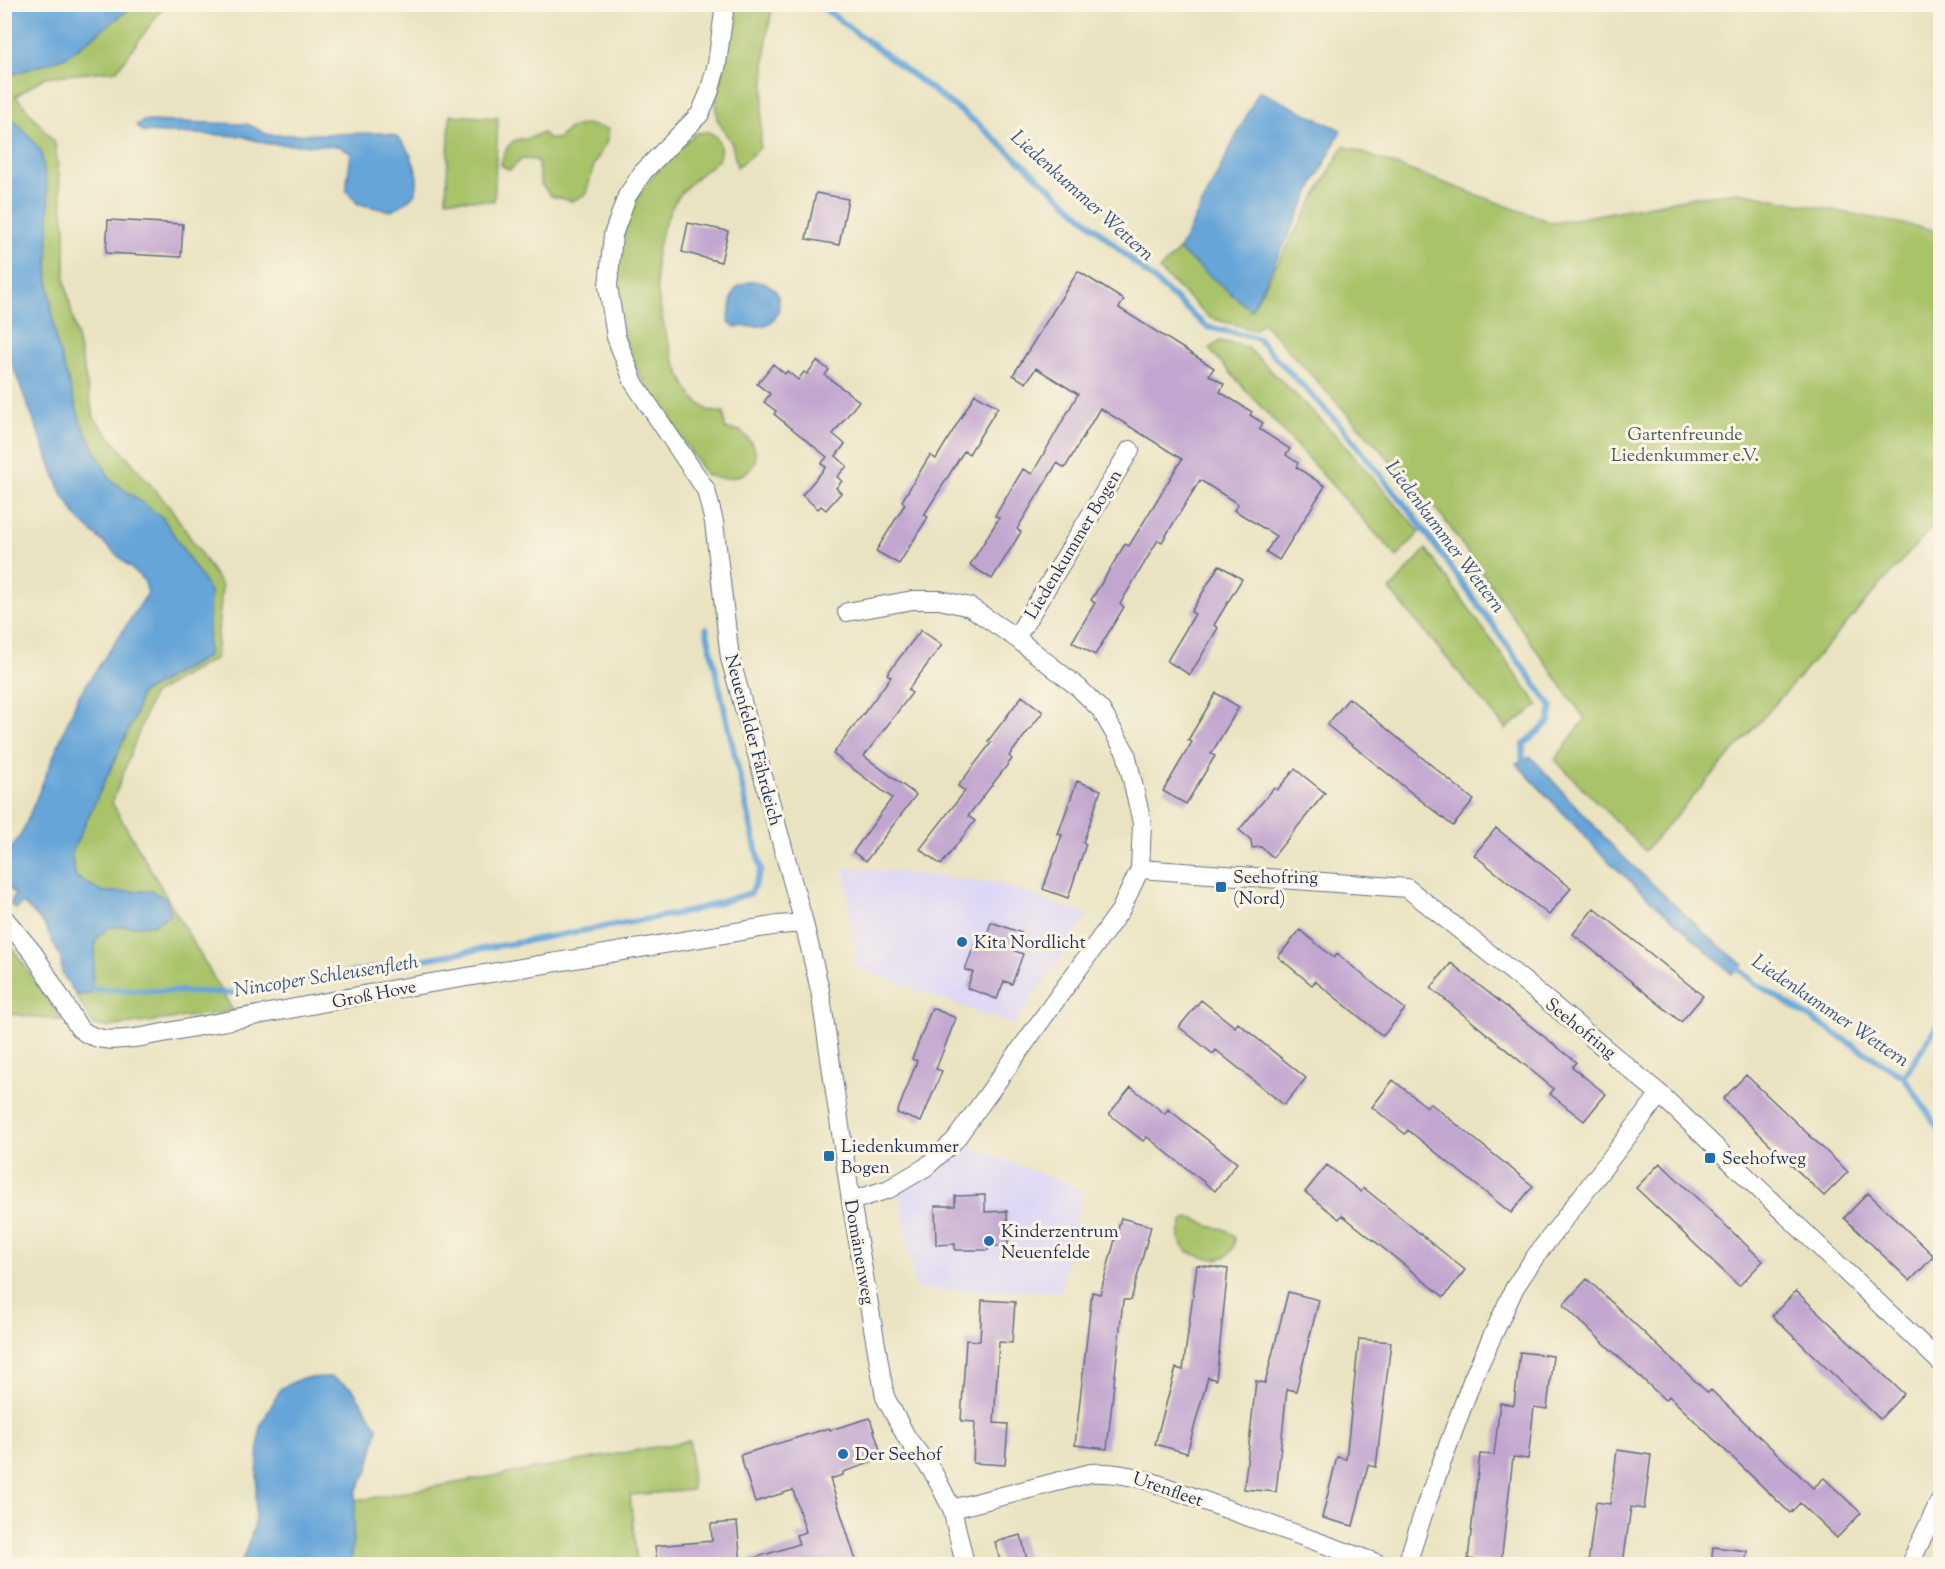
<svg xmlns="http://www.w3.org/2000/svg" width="1945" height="1569" viewBox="0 0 1945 1569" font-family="'Sorts Mill Goudy',serif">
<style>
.built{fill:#dcd6f6}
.green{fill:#a9c369;stroke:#627964;stroke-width:1.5}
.water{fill:#66a5d8;stroke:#406a9b;stroke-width:1.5}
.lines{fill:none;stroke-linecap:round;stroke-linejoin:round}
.stream{stroke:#66a5d8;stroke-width:6}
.building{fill:#c1a6cf}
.minor-casing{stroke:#636e81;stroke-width:20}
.minor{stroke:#fff;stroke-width:18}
.poi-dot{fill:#1f6fb2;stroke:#fcf5e5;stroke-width:2}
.labels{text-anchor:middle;stroke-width:6;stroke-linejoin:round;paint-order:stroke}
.park-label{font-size:18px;fill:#465b61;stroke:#fcf5e5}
.street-label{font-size:18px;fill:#1b2f5e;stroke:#fcf5e5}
.poi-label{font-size:18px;fill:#1b2f5e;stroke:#fcf5e5;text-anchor:start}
.water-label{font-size:20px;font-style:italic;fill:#355889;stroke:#fcf5e5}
</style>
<rect width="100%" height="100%" fill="#fcf5e5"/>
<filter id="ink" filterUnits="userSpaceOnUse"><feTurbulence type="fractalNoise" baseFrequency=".0167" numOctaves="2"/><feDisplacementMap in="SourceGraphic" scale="12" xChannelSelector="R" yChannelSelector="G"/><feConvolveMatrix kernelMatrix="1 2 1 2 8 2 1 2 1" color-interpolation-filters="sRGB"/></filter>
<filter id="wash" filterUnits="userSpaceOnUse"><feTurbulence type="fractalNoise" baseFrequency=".008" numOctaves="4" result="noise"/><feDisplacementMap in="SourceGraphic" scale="24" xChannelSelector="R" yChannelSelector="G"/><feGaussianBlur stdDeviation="1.35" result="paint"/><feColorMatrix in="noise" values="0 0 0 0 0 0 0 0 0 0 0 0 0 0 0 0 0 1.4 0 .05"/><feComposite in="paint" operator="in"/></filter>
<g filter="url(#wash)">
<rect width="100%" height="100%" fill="#eae3c1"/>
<!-- built -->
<path class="built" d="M845,867L998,883L1088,915L1056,966L1013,1025L856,968Z
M965,1144L1082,1190L1060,1291L916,1290L900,1193Z"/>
<!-- green -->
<path class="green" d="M135,5H165L117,70L45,77L16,96L55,143L65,228V281L94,418L172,510L222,586L216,658L153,694L112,803L233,1011L108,1027L93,1025L76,995L91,994L96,939L109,927L153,925V891L103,892L76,877L71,854L135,716L140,694L208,656L163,518L110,479L81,423L56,341L48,278L22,128L5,112L4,77L66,57Z
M731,5H773L767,34L760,148L737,167L732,144L717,119L716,100L724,69Z
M450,115L498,118L494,201L446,199Z
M585,124L608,129V139L594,165L586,194L572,201L551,196L541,184L537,160L522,159L510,170L501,165C503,154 508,141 520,139C525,139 525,141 530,138C536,136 536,134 543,133L549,139H557L570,128Z
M708,132C720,136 723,149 718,160C701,174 681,188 671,209C664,224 657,244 656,261C654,297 674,395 710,411C714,412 720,412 724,412L725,429L740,431C777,459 742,488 706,475C686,442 661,413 642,379C612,325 606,248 640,194C655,171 676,152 696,133Z
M1344,146L1553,223L1701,196L1739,192L1940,231V518L1645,851L1555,760L1585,719L1442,516L1263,323L1254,330L1210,318L1159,270L1179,250L1251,310Z
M1220,341L1247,347L1332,431L1420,532L1397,557L1209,349Z
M1426,549L1538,705L1506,729L1390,590Z
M5,937L62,1021L5,1013Z
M1190,1218C1198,1219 1202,1223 1209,1226C1222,1230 1223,1225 1235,1238C1234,1246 1232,1254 1224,1257C1213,1262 1185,1255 1181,1243C1177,1236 1181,1228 1183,1220Z
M690,1441L692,1490L630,1495L637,1564H351L355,1501Z"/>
<!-- water -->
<path class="water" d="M5,4H135V5L66,57L5,77Z
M1259,91L1341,130L1251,310L1179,250Z
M5,112L22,128L41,151L49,200L48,278L56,341L81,423L110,479L163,518L210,591L208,656L140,694L135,716L71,854L76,878L103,892L153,891L166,899L171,914L153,925L109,927L96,938L91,994L76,995L62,973L61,959L44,924L23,903L16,909L10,904L15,894L5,884V857L22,833L78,697L148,593L144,580L79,520L62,494L5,346Z
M144,121L246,124C255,126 260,132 269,135L381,133C385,134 391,134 395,136C409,143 424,181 414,194C408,202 399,207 391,211L358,204L346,190L351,153L339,146L268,144L241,136L143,132L136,125Z
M754,281C760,282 766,282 772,287C781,295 782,313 772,321C762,330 747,325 735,327L728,322C733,301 726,285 754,281Z
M1531,757L1616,850L1709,937L1743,965L1732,974L1606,859L1516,763Z
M331,1377L352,1388L378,1428L368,1471L356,1491L351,1564H241L254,1527L260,1427L281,1388L302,1378Z"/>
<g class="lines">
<!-- stream -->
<path class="stream" d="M818,4L978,124L1207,327L1257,338L1341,426L1413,515L1552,707L1549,722L1524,744L1522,757L1529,765
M1734,965L1755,983L1904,1077L1940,1131
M89,982L92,989L236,993L687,912L751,893L761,870L706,628
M1904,1077L1940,1021"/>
</g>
<g id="blocks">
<!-- building -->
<path class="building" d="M816,193L848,199L839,245L806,239Z
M108,220L183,224L181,257L106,253Z
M688,223L728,231L721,262L682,252Z
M1078,271L1124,300L1119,308L1214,368L1209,375L1224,384L1220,392L1252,412L1250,415L1263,423L1259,429L1290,449L1286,455L1298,463L1296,467L1325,486L1279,560L1266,552L1276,536L1234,510L1238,504L1200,480L1162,542L1158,540L1120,604L1124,607L1095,655L1072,642L1095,603L1091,600L1125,544L1129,546L1182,459L1100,408L1065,468L1057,463L1017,529L1021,532L992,579L970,565L999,518L995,516L1023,469L1032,474L1078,394L1036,368L1026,383L1013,375Z
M817,361L829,370L825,375L859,401L833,434L845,444L836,456L847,466L837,477L842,481L836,488L841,493L826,510L821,506L818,509L802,495L826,467L821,464L827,457L774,414L776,411L764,402L770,394L757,384L773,364L785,374L787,371L798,380L804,372L807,374Z
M975,394L998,407L969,454L964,451L924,515L928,517L899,564L876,551L905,504L902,501L930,455L936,459Z
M1219,565L1242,579L1214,625L1218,628L1190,675L1167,661L1195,614L1191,612Z
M921,630L942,645L908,690L912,693L864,756L916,795L866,861L853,852L892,798L833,754L891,677L887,674Z
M1216,693L1239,707L1211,754L1215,756L1186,804L1163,791L1192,742L1188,740Z
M1022,696L1043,712L1009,756L1012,759L968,816L975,821L941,865L920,849L965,791L958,786L991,743L988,741Z
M1349,698L1474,800L1453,826L1327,725Z
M1295,769L1325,793L1273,857L1261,847L1252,848L1251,840L1239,830L1274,788L1277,790Z
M1077,781L1101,790L1083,843L1086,844L1068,898L1043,889L1062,835L1058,834Z
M1496,828L1571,888L1549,915L1474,855Z
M1594,908L1703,996L1681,1022L1573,934Z
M991,922L1022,933L1015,951L1023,954L1012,984L1004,981L997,999L967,988L973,972L965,970L978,935L986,938Z
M1300,930L1334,958L1337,954L1405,1009L1383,1036L1315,981L1312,985L1278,957Z
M1451,963L1576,1062L1572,1067L1606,1094L1584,1121L1550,1094L1554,1089L1431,988Z
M1201,1000L1235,1027L1238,1023L1306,1078L1284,1105L1216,1050L1213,1054L1179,1027Z
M932,1008L956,1018L936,1069L942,1071L921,1122L897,1113L917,1061L912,1059Z
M1746,1075L1848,1172L1824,1196L1723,1099Z
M1393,1080L1427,1107L1430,1103L1533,1186L1511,1213L1408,1130L1405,1134L1372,1107Z
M1131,1087L1165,1114L1168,1109L1237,1163L1215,1191L1147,1137L1143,1141L1109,1114Z
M1660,1163L1763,1261L1739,1286L1636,1188Z
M1327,1165L1361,1192L1364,1188L1465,1270L1444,1297L1342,1215L1339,1219L1305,1192Z
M1868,1193L1934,1256L1910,1281L1844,1218Z
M985,1195V1212L1007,1211L1008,1246H988V1250H955V1244L936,1245L935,1206H955V1196Z
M1121,1218L1151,1226L1131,1300H1123L1107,1449L1075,1445L1092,1292L1100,1294Z
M1197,1265L1228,1269L1216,1380L1208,1377L1187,1453L1155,1444L1176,1368L1183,1370Z
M1587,1279L1708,1393L1711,1390L1813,1488L1824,1478L1861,1513L1837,1538L1800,1503L1790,1513L1669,1396L1665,1400L1563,1305Z
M1796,1291L1904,1394L1880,1419L1772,1316Z
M1288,1292L1319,1300L1296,1391L1287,1389L1276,1492L1244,1489L1256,1381L1265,1383Z
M982,1300L1015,1302L1012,1343L999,1342L994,1423L1008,1424L1005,1465L973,1463L975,1422L961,1421L966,1340L980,1341Z
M1359,1339L1391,1342L1376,1467L1368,1465L1353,1526L1322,1518L1337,1457L1346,1459Z
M1520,1352L1553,1356L1547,1409L1534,1407L1528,1459L1513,1457L1501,1563L1468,1559L1480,1454L1494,1455L1500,1403L1514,1405Z
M870,1418L883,1459L843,1472V1475L830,1479L857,1564H746L745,1561L799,1544L796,1535L806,1532L793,1490L755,1502L740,1455L829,1428L830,1430Z
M1617,1450L1651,1455L1644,1509L1631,1507L1623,1564H1588L1596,1502L1610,1504Z
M737,1522L741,1564H657L655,1546L712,1541L711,1524Z
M1021,1535L1028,1564H1001L995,1542Z
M1713,1547L1747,1551L1745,1564H1711Z"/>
</g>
</g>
<g filter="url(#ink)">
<use href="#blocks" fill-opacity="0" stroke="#636e81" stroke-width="1.5"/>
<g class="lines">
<!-- minor casing -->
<g class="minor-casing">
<path id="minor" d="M725,4L717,64L709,93L700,114L643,172L627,196L613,235L608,286L616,337L634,383L706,490L714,522L730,658L804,923L820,990L851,1201L885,1397L907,1438L933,1472L952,1509L965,1564
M847,612L913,600H940L970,607L1016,638L1079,688L1101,710L1126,753L1142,823L1140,869L1120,911L955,1140L926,1167L889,1189L851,1201
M1016,638L1130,450
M1140,869L1407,888L1519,977L1660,1094L1940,1362
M4,918L34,954L79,1028C97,1044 120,1040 142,1037L395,989L778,925L804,923
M952,1509L1091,1473C1112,1472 1129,1475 1149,1481L1379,1564
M1407,1564L1426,1505L1473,1378L1515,1287L1535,1257L1660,1094
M1910,1564L1940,1500"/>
</g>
<!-- minor -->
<use href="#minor" class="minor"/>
</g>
</g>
<!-- markers -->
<g class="poi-dot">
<rect x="1215" y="881" width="12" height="12" rx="3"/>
<circle cx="962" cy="942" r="6"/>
<rect x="823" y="1150" width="12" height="12" rx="3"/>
<rect x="1704" y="1152" width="12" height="12" rx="3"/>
<circle cx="989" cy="1241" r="6"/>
<circle cx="843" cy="1454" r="6"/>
</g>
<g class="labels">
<!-- park labels -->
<g class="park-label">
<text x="1685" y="440">Gartenfreunde<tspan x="1685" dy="21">Liedenkummer e.V.</tspan></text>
</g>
<!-- street labels -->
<g class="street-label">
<text transform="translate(1073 544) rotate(-59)" y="6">Liedenkummer Bogen</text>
<text transform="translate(754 740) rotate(75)" y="6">Neuenfelder Fährdeich</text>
<text transform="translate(374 994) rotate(-11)" y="6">Groß Hove</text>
<text transform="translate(1581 1028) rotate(39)" y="6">Seehofring</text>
<text transform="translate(860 1252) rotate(80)" y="6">Domänenweg</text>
<text transform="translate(1168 1489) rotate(19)" y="6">Urenfleet</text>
</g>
<!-- poi labels -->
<g class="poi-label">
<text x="1233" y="883">Seehofring<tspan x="1233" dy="21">(Nord)</tspan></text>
<text x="974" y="948">Kita Nordlicht</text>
<text x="841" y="1152">Liedenkummer<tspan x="841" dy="21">Bogen</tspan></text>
<text x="1722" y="1164">Seehofweg</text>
<text x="1001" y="1237">Kinderzentrum<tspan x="1001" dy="21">Neuenfelde</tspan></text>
<text x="855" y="1460">Der Seehof</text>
</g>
<!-- water labels -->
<g class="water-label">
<text transform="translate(1083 195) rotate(42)" y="7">Liedenkummer Wettern</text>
<text transform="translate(1446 536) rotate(53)" y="7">Liedenkummer Wettern</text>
<text transform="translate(326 975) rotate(-9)" y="7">Nincoper Schleusenfleth</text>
<text transform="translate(1831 1010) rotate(34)" y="7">Liedenkummer Wettern</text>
</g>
</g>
<!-- margin -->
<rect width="1945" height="1569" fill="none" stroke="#fcf5e5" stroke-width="24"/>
</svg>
